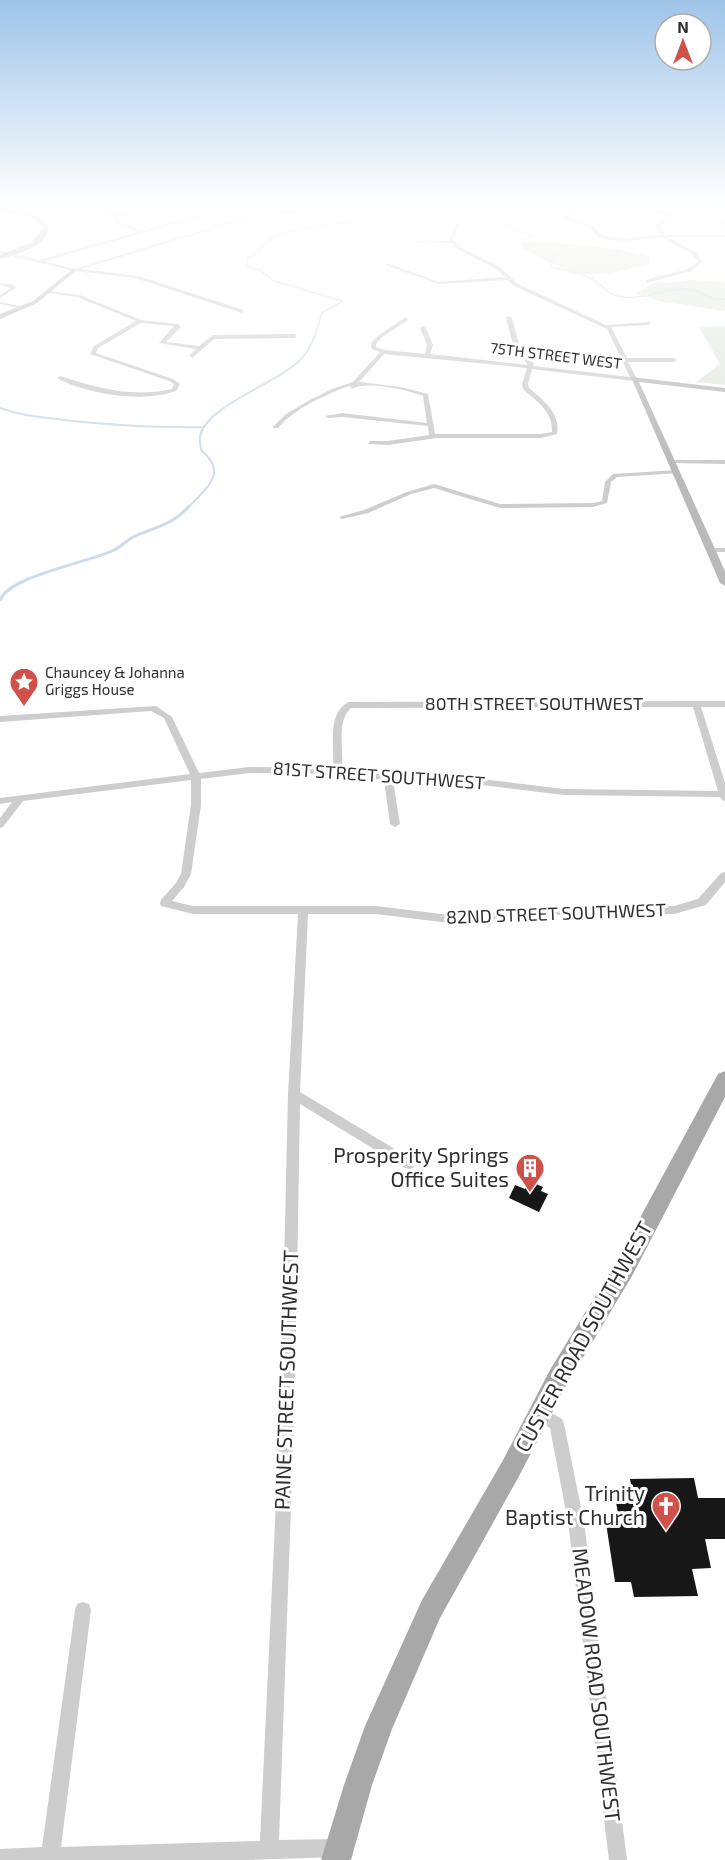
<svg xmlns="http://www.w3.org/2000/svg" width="725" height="1860" viewBox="0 0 725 1860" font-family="'Exo 2',sans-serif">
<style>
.green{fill:#e2e8dd}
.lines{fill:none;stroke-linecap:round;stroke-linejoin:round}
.stream-far2{stroke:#cfdbe9;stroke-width:1.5}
.stream-far1{stroke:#cfdbe9;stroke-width:2}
.stream{stroke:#cfdbe9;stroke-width:3}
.building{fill:#171717}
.street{fill:#cdcdcd;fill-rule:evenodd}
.secondary{fill:#bababa;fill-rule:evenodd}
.primary{fill:#a8a8a8;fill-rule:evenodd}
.labels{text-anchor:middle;stroke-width:6;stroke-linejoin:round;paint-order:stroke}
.far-street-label{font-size:15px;fill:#303030;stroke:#fff}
.far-poi-label{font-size:15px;fill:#303030;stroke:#fff;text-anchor:start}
.street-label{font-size:18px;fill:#303030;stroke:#fff}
.near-poi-label{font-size:21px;fill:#303030;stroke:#fff;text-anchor:end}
.near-street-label{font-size:21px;fill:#303030;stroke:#fff}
</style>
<rect width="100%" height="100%" fill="#fff"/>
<!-- green -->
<path class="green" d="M523,242C561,242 614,246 650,257L649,264L608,274H572L526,250L520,245Z
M692,280L725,282V311L658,301L636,293L656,282L669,283Z
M725,326V385L696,382L720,364L699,327Z"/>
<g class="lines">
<!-- stream-far2 -->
<path class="stream-far2" d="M520,203L501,208L494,217L502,224L531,236L524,239V244L549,249L555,258L551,267C564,271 584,273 595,281C605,288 609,296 622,297C644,300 665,288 686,289C705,290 705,301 725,299
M334,224L375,218L409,203
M315,336L322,313L343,301L274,281L260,270L247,267V258L259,252C265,231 309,229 328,225"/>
<!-- stream-far1 -->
<path class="stream-far1" d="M0,408C21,416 42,417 64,420C111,425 157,428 204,427
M188,508C206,488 229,473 201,450C201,446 199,440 200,436C207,405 279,383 301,359C308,352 312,343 315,335"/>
<!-- stream -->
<path class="stream" d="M0,600C11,575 88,563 114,550C121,547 126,541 133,537C155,527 173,525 189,506"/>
</g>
<!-- building -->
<path class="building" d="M529,1181L543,1187L541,1191L548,1194L539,1212L509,1198L515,1185L525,1189Z
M694,1478L698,1498H725V1539H705L711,1568L692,1569L698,1596L634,1597L631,1582H615L606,1523H610L609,1519H619L616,1502H634L630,1479Z"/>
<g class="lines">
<!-- street -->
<path class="street" d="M33,203H38L15,211L12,210Z
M97,203H101L117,215L155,203H160L118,217L119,222L142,231L242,203H248L44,261L74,269L294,203H299L81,269L138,276L244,310L242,313L135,278L74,271L0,253V251L39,260L138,232L116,224L114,217L98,206Z
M618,206C637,206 659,205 674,217L660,226L665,235H725V237H667L696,252L702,262L691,271L646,283V281C662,272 684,275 698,262C691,248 673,247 662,237C644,239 612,245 596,235C594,233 592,230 590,228C582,223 572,223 564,217C574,203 602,207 618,206ZM618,209L655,211L669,217L656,226L660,235L625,238L609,237L600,233L593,226L568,217L571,213L585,210Z
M290,208L292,209L288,211H305L325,217L323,218L305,213H279Z
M725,220L723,223L725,232L719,223Z
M455,222L459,225L453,239L460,247L500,267L518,284L606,325L651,322L649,325L611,327L627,358H674L677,360L674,362H628L637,379L634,381L532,369L528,384L529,388C543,400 561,413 557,434L541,438H437L388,445L369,444V442L371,441H388L429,435L428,426L342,417L328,418L325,416L342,413L427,423L423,396C409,390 364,380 352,389L350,386L346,387C323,396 295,408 278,428H274L273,427L286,414L308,401L332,389L353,382L380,352L372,349L371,343L379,335L406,317L408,320L382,337L376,344V347L384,350L425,354L427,345L420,328L423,326L426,328L433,345L430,354L528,365L513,344L506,318L509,316L512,318L519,344L534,364L533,366L630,377L607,329L514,286L507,280L439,284L385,265L389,264L439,282L505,277L496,269L456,249L452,243L406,241H450L449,239L455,225L453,223ZM384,354L527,368L522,384L523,389C537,402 553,411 552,432L541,434H435L428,394L401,387L359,382Z
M0,283L12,284L16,288L0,298V295L11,288L0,285Z
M48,291L80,295L141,320L178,324L181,327L166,342L199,346L213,335L294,334L297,336L294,338L214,339L192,358L189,356L196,349L159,343L174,326L141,323L98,348L96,353L173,379L180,384L177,390C148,404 84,394 57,378L60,376C97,388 133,398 172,389L174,384L169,381L90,354L94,346L136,321L77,297L46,293Z
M0,302L25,307V308L23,309L0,304Z
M672,460H725V464L670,463L669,462Z
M677,470L679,471V473L617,477L611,482L607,503L593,507L500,508L434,488L411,494L368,513L342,519L339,517L364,510L407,492L434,484L500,504L593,503L602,501L605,482L613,474Z
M708,548H725V552H708Z
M725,701V707H701L725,783V801L722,800L720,797L564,795L458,782L393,781L400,824L395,827L390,824L384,780L337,774L249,773L201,779V805L191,874L184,887L172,901L193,906H376L450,915H473L536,907L674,906L698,899L721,873L725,872V882L706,905L674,914L536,915L473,923H450L376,914H308L300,1092L413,1160L415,1164L413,1168L409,1169L405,1168L300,1104L295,1396L279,1840L338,1839L345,1841L347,1848L345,1855L338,1857L248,1860H0V1849L42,1847L75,1610L77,1604L83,1602L89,1604L91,1610L61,1847L260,1841L281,1396L288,1094L298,914H193L161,906L160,903L161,900L176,883L181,874L191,805V780L23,801L3,827L0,828V818L12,802L0,804V798L190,774L164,718L151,711L0,722V716L156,706L172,717L199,773L249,767L333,768C335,748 326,713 349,702ZM693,707L718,791L564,789L458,776L388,775L342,769C344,751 336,721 351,708Z
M539,1406L562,1419L564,1424L584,1522L627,1860H609L568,1522L550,1428L534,1418L532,1413L534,1408Z"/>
<!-- secondary -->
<path class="secondary" d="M0,206L33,214L49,226C47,247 18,254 0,259V255L32,242L44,227L29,216L0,210Z
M74,268L76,271L37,303L0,319V314L33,301Z
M631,377L725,388V392L639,382L725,571V586L720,583Z"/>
<!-- primary -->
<path class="primary" d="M707,203L725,206V210L708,204Z
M725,1071V1097L632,1276L566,1386L518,1478L440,1618L392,1729L372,1785L351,1860H321L344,1785L365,1726L422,1600L502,1462L550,1370L616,1262L718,1074Z"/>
</g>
<!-- sky -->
<linearGradient id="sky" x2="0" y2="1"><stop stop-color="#9ec4e8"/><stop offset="0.44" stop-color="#fff"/><stop offset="1" stop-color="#fff" stop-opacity="0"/></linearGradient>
<rect width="725" height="463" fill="url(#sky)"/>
<!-- icons -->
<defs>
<g id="sight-pin" transform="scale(1.5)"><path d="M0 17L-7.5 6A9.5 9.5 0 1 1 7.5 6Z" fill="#d0514a" stroke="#fff"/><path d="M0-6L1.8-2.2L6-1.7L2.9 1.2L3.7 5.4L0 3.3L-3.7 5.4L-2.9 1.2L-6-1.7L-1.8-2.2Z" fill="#fff"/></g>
<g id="building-pin" transform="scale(1.5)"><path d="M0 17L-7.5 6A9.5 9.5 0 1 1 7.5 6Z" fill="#d0514a" stroke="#fff"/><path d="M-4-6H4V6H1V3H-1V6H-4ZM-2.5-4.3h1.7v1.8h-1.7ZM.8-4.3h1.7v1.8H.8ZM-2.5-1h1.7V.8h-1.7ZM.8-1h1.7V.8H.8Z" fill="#fff"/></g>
<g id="church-pin" transform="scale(1.5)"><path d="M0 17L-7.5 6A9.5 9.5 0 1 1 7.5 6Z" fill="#d0514a" stroke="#fff"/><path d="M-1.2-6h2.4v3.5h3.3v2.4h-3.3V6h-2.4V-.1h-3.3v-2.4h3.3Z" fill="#fff"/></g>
</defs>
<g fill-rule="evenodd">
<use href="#sight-pin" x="24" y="682"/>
<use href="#building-pin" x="530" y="1168"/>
<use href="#church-pin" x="666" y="1506"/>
</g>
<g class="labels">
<!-- far-street labels -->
<g class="far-street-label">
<text transform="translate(556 356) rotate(7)" y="5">75TH STREET WEST</text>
</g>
<!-- far-poi labels -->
<g class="far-poi-label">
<text x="45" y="678">Chauncey &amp; Johanna<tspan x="45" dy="17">Griggs House</tspan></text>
</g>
<!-- street labels -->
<g class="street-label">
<text x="534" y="710">80TH STREET SOUTHWEST</text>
<text transform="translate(379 776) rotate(4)" y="6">81ST STREET SOUTHWEST</text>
<text transform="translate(556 914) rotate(-2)" y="6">82ND STREET SOUTHWEST</text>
</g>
<!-- near-poi labels -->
<g class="near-poi-label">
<text x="509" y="1163">Prosperity Springs<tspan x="509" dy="24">Office Suites</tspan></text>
<text x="645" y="1501">Trinity<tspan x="645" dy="24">Baptist Church</tspan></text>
</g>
<!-- near-street labels -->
<g class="near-street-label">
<text transform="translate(584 1337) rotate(-61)" y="7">CUSTER ROAD SOUTHWEST</text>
<text transform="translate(287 1380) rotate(-88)" y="7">PAINE STREET SOUTHWEST</text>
<text transform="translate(596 1685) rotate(83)" y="7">MEADOW ROAD SOUTHWEST</text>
</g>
</g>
<!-- north arrow -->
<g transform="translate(683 42)"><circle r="28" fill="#ffffff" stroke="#acacac" stroke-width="1.5"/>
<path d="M0-4.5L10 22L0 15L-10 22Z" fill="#d0514a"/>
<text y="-9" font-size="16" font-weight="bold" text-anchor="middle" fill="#303030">N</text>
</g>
</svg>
